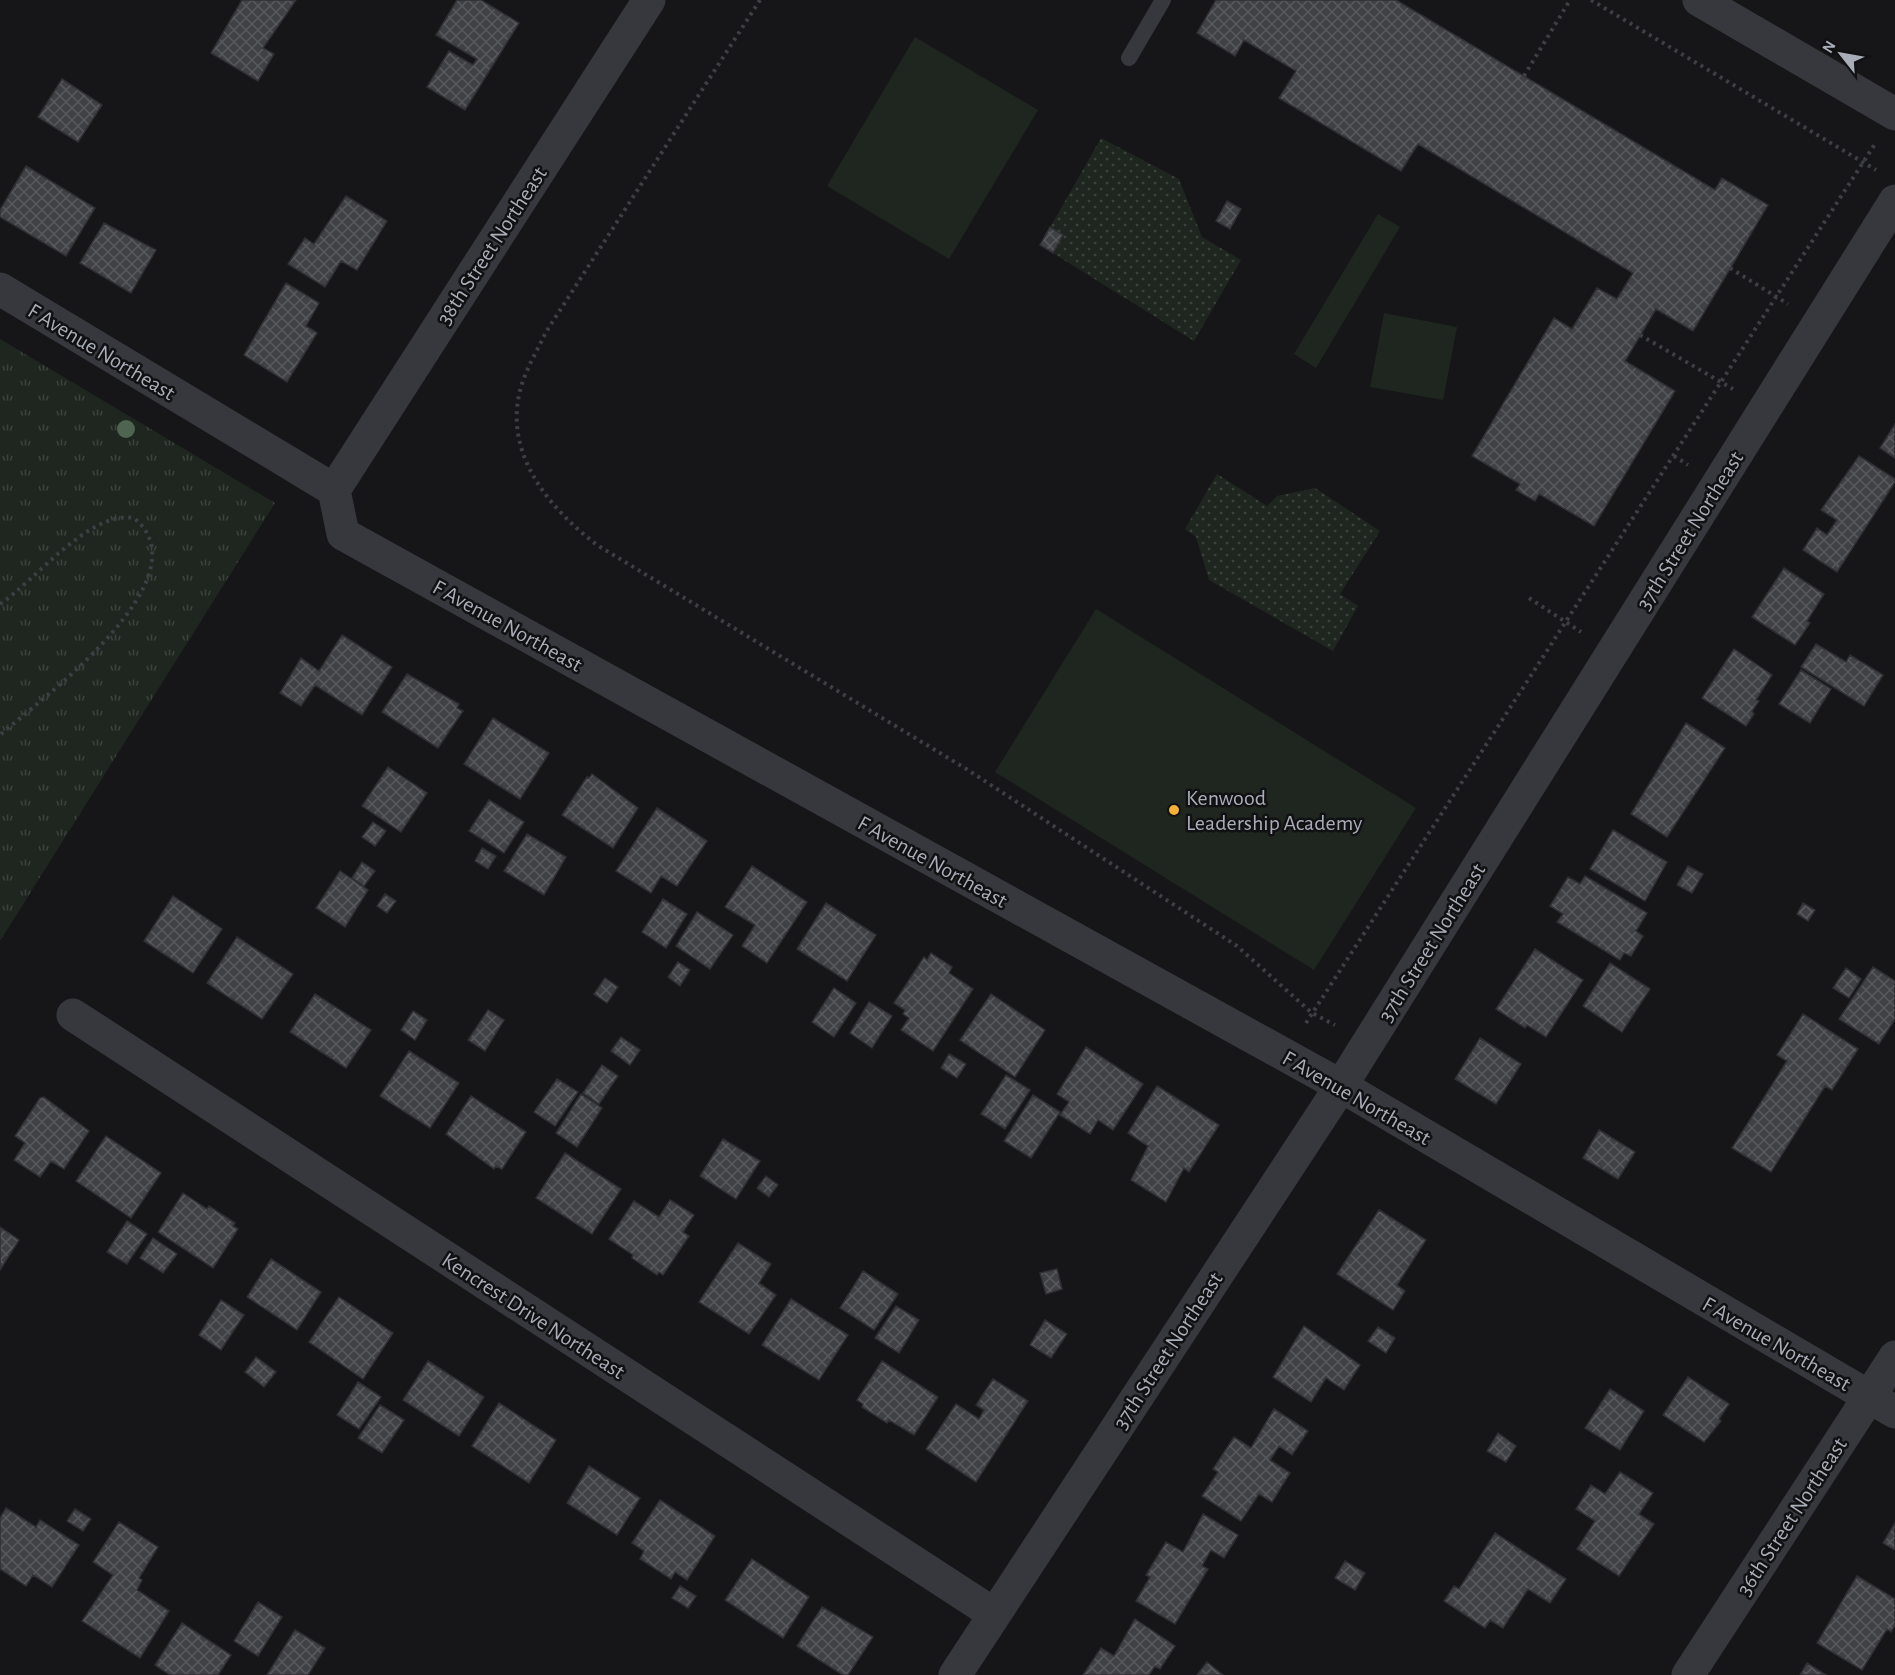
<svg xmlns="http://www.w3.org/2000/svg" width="1895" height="1675" viewBox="0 0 1895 1675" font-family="'Alegreya Sans',sans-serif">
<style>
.grass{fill:url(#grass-tufts)}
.park{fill:url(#park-dots)}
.pitch{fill:#1e261f}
.building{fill:url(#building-cross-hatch);stroke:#303034;stroke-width:1.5}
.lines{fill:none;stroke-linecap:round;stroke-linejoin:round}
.path{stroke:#3d3f44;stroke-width:4;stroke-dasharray:3 4.5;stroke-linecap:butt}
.service{stroke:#37383d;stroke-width:16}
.minor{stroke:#37383d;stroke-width:33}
.tree{fill:#506452}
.poi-dot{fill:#f2b134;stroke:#111113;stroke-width:2}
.labels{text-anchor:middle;stroke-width:5;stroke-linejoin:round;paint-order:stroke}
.street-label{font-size:22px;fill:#a8adb8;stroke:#111113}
.poi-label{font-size:22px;fill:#a8adb8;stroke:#111113;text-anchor:start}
</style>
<defs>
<pattern id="grass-tufts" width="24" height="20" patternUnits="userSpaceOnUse" patternTransform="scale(1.5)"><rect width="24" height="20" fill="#1e261f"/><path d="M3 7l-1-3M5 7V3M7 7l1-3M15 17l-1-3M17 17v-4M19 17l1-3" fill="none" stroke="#3c433d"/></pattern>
<pattern id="park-dots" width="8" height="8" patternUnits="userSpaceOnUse" patternTransform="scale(1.5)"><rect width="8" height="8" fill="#1e261f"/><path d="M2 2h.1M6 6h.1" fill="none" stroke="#3c433d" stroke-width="1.8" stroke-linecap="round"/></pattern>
<pattern id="building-cross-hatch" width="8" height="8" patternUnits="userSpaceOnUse" patternTransform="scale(1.5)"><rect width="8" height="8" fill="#404145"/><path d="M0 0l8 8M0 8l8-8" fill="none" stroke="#595a5e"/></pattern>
</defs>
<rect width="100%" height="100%" fill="#161618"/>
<!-- grass -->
<path class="grass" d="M0,339L275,503L0,941Z"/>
<!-- park -->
<path class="park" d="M1101,138L1179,179L1202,237L1241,260L1194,341L1040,245Z
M1217,474L1267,506L1277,496L1315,488L1380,531L1340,594L1358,606L1333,651L1209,580L1196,537L1185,529Z"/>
<!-- pitch -->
<path class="pitch" d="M915,37L1038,110L949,259L827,186Z
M1378,214L1400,227L1316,368L1294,354Z
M1384,313L1457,327L1443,400L1370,387Z
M1096,609L1416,808L1314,970L995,772Z"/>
<!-- building -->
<path class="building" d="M242,0H296L263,48L274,54L258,81L211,53Z
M457,0H481L519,23L465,110L427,87L449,51L473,65L477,59L436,35Z
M1216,0H1396L1715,190L1722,178L1768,205L1693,331L1656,309L1625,361L1675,391L1594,526L1539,494L1535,501L1516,490L1520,484L1472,456L1554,318L1572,329L1597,288L1617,299L1633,273L1418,144L1401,171L1279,98L1296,71L1244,40L1235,56L1197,33Z
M62,79L102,105L78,142L38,117Z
M26,166L95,208L66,256L0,217V210Z
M346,196L387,221L357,270L341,261L325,287L288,264L305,238L314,244Z
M1227,201L1241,209L1230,229L1216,221Z
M104,223L156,250L131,293L80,263Z
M1050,227L1063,235L1053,253L1040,245Z
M286,283L319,303L306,326L317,333L287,382L244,355Z
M1895,424V458L1880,448Z
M1859,456L1895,479V482L1837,572L1803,550L1817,528L1827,535L1837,520L1821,510Z
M1784,568L1824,594L1807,621L1810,623L1795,645L1752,617Z
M342,635L392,667L362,715L315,685L301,706L280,693L301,658L319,671Z
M1816,644L1846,662L1850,655L1883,675L1864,706L1801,667Z
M1734,649L1772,675L1756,700L1759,701L1752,711L1754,714L1746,726L1702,698Z
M1801,670L1831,689L1810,723L1779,704Z
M407,674L459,704L457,708L463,711L438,748L382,712Z
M493,718L549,753L520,799L464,764Z
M1686,723L1725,748L1667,837L1631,814Z
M388,767L427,793L401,832L362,806Z
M592,774L638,808L613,848L562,815L587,777L589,778Z
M489,800L524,822L504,853L469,831Z
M657,808L707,841L677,886L661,876L651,893L616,871Z
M373,822L386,831L375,846L362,837Z
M1613,830L1667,862L1645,901L1590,869Z
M527,834L566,857L544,895L504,871Z
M482,848L496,856L488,869L475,861Z
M362,862L375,871L364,886L352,878Z
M752,866L807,902L767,963L742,946L755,925L725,907Z
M1688,866L1703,874L1692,893L1677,885Z
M340,871L368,890L345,927L316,908Z
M1585,876L1647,913L1636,931L1643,936L1631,956L1624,953L1620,960L1557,922L1563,914L1550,906L1568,877L1580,884Z
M385,894L396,901L387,913L377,906Z
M173,896L222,929L193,973L144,941Z
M663,899L687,914L666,948L642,932Z
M826,903L876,935L847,981L797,949Z
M1803,903L1815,910L1808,921L1797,914Z
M697,912L733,935L710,969L676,946Z
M237,937L293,974L262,1019L207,983Z
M1535,949L1583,980L1546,1037L1527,1025L1525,1028L1496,1009Z
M931,953L952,967L949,973L973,989L933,1051L901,1030L909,1018L903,1014L905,1010L894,1003L924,957L927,960Z
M678,962L690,970L680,986L668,977Z
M1610,963L1650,989L1622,1032L1583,1006Z
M1873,967L1895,981V1019L1879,1044L1839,1019Z
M1846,968L1861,979L1849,998L1833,988Z
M605,978L618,987L607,1003L594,994Z
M834,988L856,1003L834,1037L812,1022Z
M315,994L371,1030L346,1068L290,1032Z
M991,994L1045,1030L1015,1077L960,1040Z
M869,1002L892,1016L872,1048L850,1033Z
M488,1010L504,1020L485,1051L468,1040Z
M413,1011L427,1020L415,1040L401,1030Z
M1803,1014L1858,1049L1832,1090L1825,1086L1771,1172L1732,1148L1787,1061L1777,1055Z
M621,1037L640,1050L630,1065L611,1051Z
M1480,1038L1521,1064L1496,1104L1455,1079Z
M1086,1047L1143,1084L1113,1130L1098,1120L1090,1134L1060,1115L1069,1102L1057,1094Z
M409,1051L459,1083L430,1128L380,1096Z
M949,1054L966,1064L957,1078L941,1068Z
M602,1065L618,1076L599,1104L583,1093Z
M1006,1075L1030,1090L1005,1129L981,1114Z
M557,1079L578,1092L555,1126L534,1112Z
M1157,1086L1219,1125L1189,1172L1184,1168L1166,1202L1131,1180L1148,1146L1128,1133Z
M581,1094L602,1108L577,1147L556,1133Z
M1033,1095L1060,1112L1031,1158L1004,1141Z
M471,1096L526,1132L502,1169L496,1166L494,1169L446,1134Z
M44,1097L89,1131L64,1169L51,1161L40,1177L14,1160L25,1143L15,1136L40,1098Z
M1599,1130L1635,1152L1618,1179L1583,1158Z
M106,1136L161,1173L131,1218L76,1181Z
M723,1139L760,1161L736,1199L700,1176Z
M565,1153L621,1189L592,1234L536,1198Z
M766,1176L778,1185L769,1197L757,1188Z
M183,1193L207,1209L209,1206L235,1223L233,1226L238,1229L213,1268L158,1232Z
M670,1200L694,1215L683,1232L689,1236L663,1275L659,1272L657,1275L632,1258L633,1255L609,1239L634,1201L659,1217Z
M1379,1210L1426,1240L1397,1285L1405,1291L1393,1310L1337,1274Z
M127,1221L147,1234L127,1264L107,1252Z
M0,1227L19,1240L0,1270Z
M153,1238L177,1254L163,1273L140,1258Z
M738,1243L771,1264L759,1283L776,1295L749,1334L699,1302Z
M271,1259L321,1292L297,1330L247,1297Z
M1057,1269L1062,1289L1046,1294L1040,1273Z
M863,1271L898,1294L874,1330L840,1308Z
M339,1297L393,1333L363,1379L309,1342Z
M791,1299L848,1335L819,1380L762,1345Z
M221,1300L244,1315L221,1350L199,1335Z
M896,1306L919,1320L899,1353L875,1338Z
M1045,1320L1067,1334L1051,1358L1030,1345Z
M1304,1326L1360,1365L1344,1390L1326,1378L1311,1402L1273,1377Z
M1378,1327L1395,1338L1386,1353L1368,1341Z
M256,1357L276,1372L264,1387L245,1372Z
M428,1361L484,1397L459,1436L403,1400Z
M882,1361L938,1397L914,1435L889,1420L887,1423L862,1407L863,1404L857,1400Z
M1688,1377L1729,1404L1719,1419L1721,1421L1704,1442L1663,1415Z
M993,1379L1028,1401L976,1482L926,1449L956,1404L979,1419L984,1410L976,1405Z
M358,1382L381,1397L359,1429L337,1415Z
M1610,1389L1644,1411L1620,1450L1585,1428Z
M499,1403L556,1440L529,1483L472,1446Z
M380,1405L404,1420L382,1453L358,1438Z
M1274,1409L1308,1431L1292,1455L1279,1446L1270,1460L1290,1473L1272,1502L1259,1494L1241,1521L1202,1496L1218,1472L1213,1469L1234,1437L1251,1448Z
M1498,1433L1516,1446L1506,1462L1487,1451Z
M589,1466L640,1498L617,1535L567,1503Z
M1620,1472L1653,1493L1639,1514L1654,1524L1619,1576L1577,1549L1595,1521L1576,1509L1591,1485L1605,1494Z
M660,1500L715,1536L687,1580L675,1572L671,1579L640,1559L644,1551L632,1543Z
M6,1508L36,1527L40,1520L79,1545L52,1587L33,1575L26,1586L0,1569V1518Z
M75,1509L91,1519L83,1531L67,1521Z
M1203,1514L1238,1535L1224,1558L1211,1550L1202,1566L1208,1569L1175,1624L1136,1601L1150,1577L1146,1575L1166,1542L1183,1552Z
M119,1522L158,1547L139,1578L142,1580L137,1590L169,1611L140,1658L82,1621L113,1575L93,1562Z
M1895,1523V1550L1883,1543Z
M1495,1533L1566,1579L1550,1603L1528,1589L1503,1628L1490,1620L1485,1628L1444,1601L1454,1586L1459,1589Z
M752,1559L809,1597L783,1638L725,1600Z
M1345,1561L1365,1573L1355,1590L1335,1578Z
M1857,1576L1895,1599V1625L1891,1632L1887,1629L1862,1670L1817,1643Z
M680,1586L696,1596L688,1608L672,1598Z
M258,1602L282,1617L258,1656L234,1641Z
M822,1607L873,1637L848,1675H843L797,1646Z
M1135,1619L1175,1646L1160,1669L1155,1666L1149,1675H1083L1101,1648L1114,1656Z
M182,1623L231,1655L218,1675H170L155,1665Z
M295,1630L325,1648L308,1675H267Z
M1207,1662L1223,1675H1197Z
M1807,1663L1826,1675H1800Z"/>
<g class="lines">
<!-- path -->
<path class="path" d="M760,0L546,332C539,347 530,362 524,378C498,447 546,506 597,545L968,770L1237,946L1312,1013L1335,1025
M1591,0L1876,170
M1524,76L1570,0
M1730,268L1788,304
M1640,335L1733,389
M1674,456L1688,465
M1529,598L1581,632
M0,604C34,582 89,510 134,518C207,578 40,700 0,735
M1306,1023L1875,144"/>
<!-- service -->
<path class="service" d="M1129,58L1163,0"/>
<!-- minor -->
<path class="minor" d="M1699,0L1895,114
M0,289L334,490L343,534L1341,1086L1895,1412
M334,490L649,0
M73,1015L994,1614
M955,1675L1341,1086L1895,201
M1688,1675L1895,1357"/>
</g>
<!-- trees -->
<circle class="tree" cx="126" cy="429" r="9"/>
<!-- markers -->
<circle class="poi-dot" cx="1174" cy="810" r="6"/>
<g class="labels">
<!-- street labels -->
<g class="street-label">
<text transform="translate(491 245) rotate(-57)" y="8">38th Street Northeast</text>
<text transform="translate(102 351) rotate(31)" y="8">F Avenue Northeast</text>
<text transform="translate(1689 530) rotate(-58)" y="8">37th Street Northeast</text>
<text transform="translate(508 625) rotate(29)" y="8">F Avenue Northeast</text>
<text transform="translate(933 861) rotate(29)" y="8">F Avenue Northeast</text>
<text transform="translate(1431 942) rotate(-58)" y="8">37th Street Northeast</text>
<text transform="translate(1357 1097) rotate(30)" y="8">F Avenue Northeast</text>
<text transform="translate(534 1315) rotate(33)" y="8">Kencrest Drive Northeast</text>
<text transform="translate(1777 1343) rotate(30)" y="8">F Avenue Northeast</text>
<text transform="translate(1167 1350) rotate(-57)" y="8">37th Street Northeast</text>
<text transform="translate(1791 1516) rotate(-57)" y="8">36th Street Northeast</text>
</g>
<!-- poi labels -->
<g class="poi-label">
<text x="1186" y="805">Kenwood<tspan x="1186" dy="25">Leadership Academy</tspan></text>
</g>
</g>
<!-- north arrow -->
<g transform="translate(1841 54) rotate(301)" stroke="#111113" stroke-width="4.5" paint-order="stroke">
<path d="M0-4.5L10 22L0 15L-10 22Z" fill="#a8adb8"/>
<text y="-9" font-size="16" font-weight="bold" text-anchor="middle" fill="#a8adb8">N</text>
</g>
</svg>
